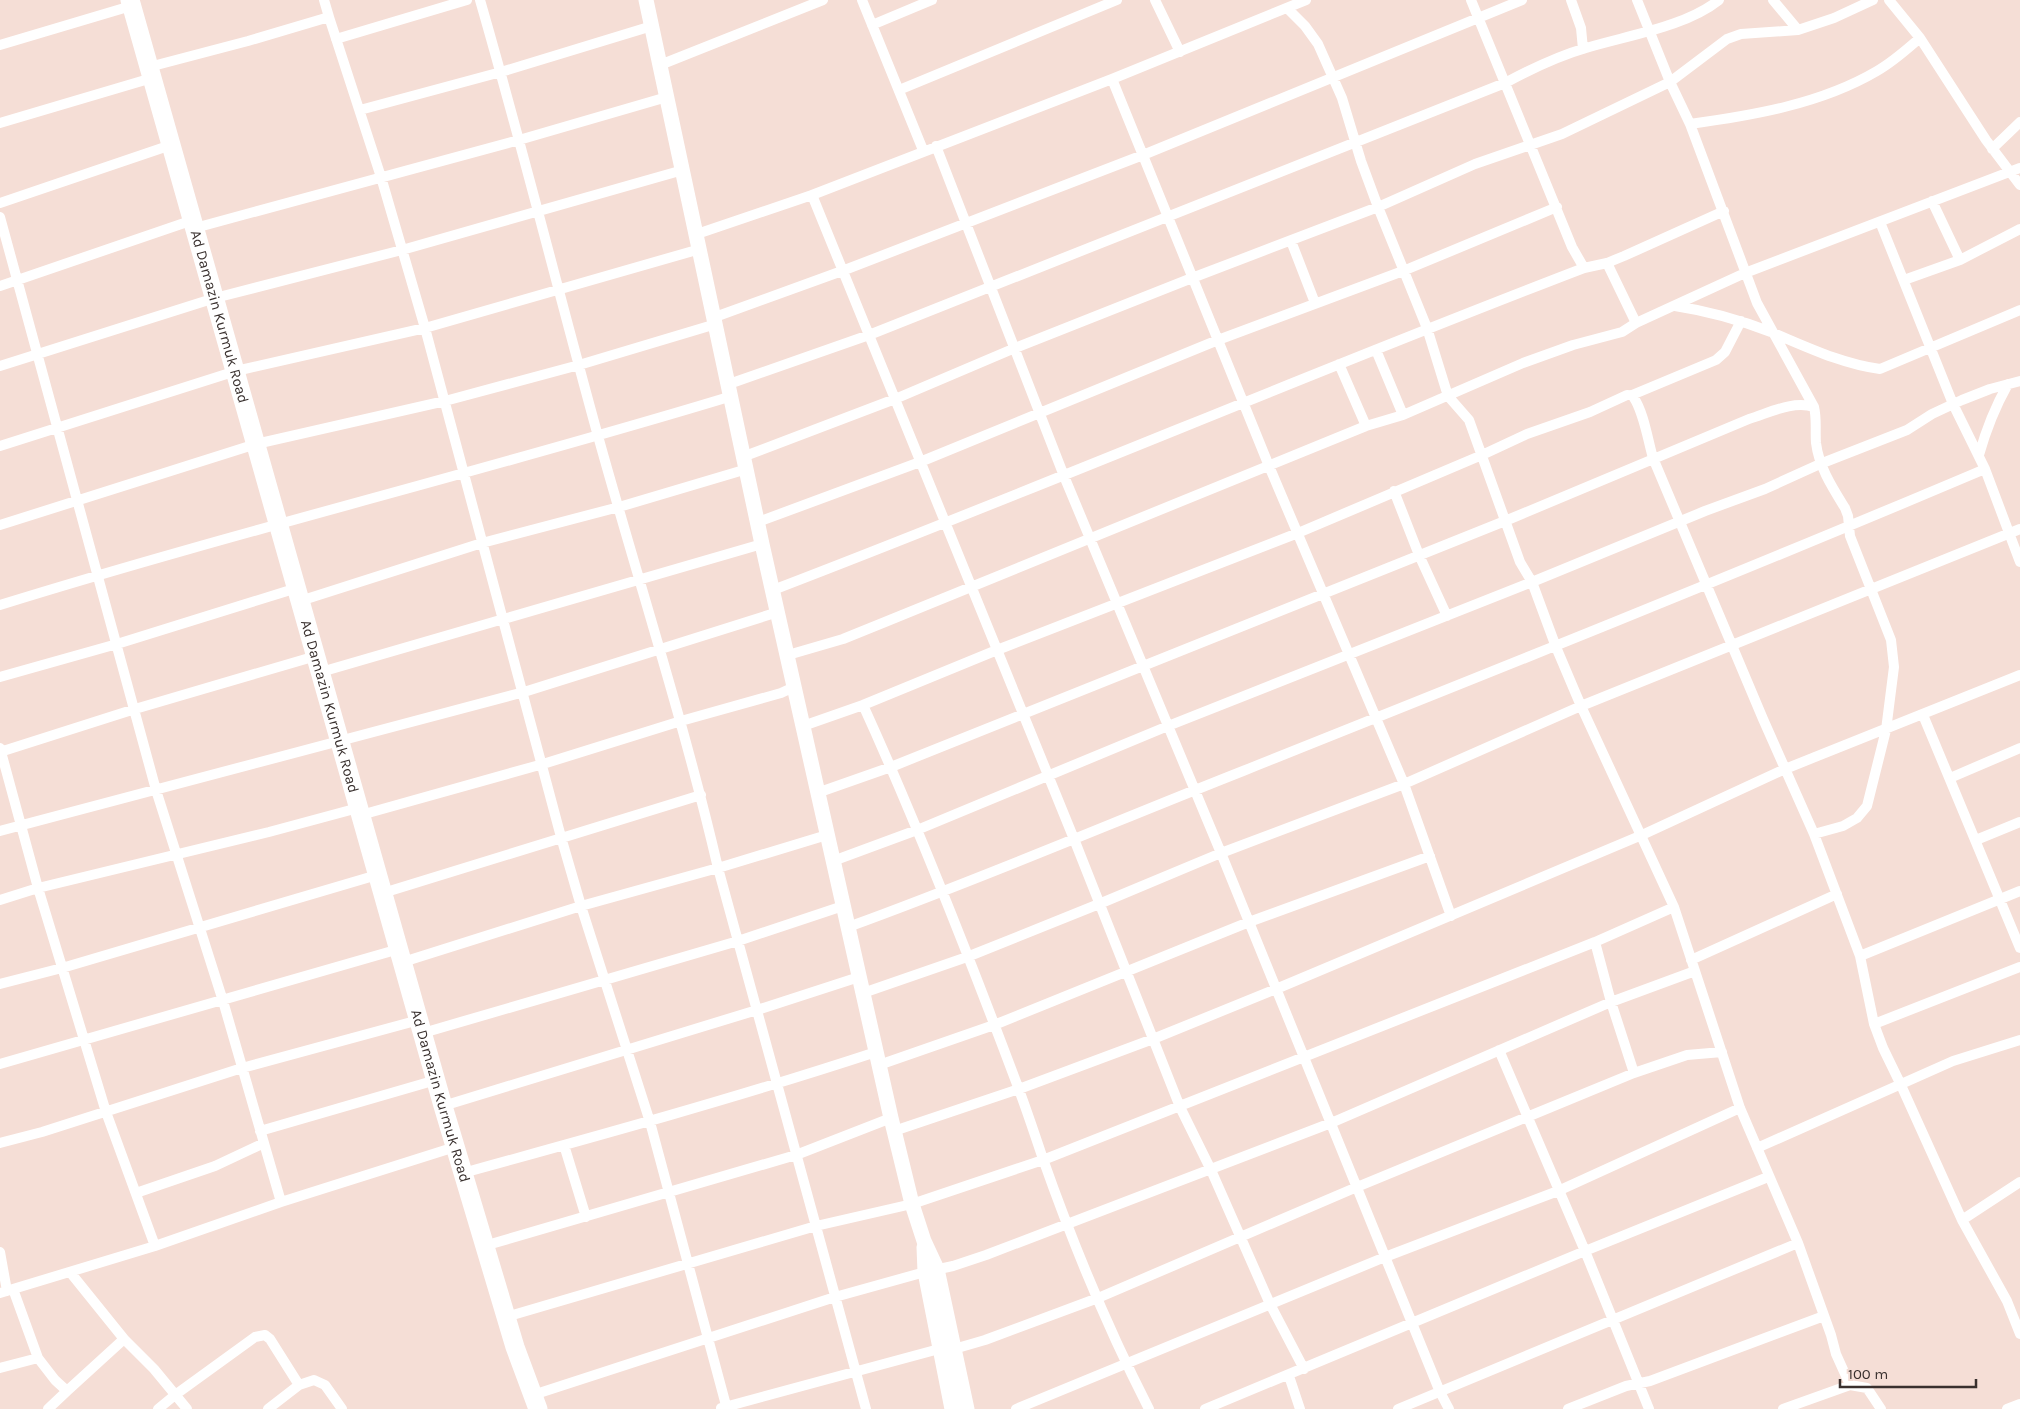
<svg xmlns="http://www.w3.org/2000/svg" width="2020" height="1409" viewBox="0 0 2020 1409" font-family="Karla,sans-serif">
<style>
.lines{fill:none;stroke-linecap:round;stroke-linejoin:round}
.street{stroke:#fff;stroke-width:10}
.secondary{stroke:#fff;stroke-width:15}
.highway{stroke:#fff;stroke-width:19}
.labels{text-anchor:middle;stroke-width:4.5;stroke-linejoin:round;paint-order:stroke}
.street-label{font-size:15px;fill:#39302e;stroke:#f5ded6}
</style>
<rect width="100%" height="100%" fill="#f5ded6"/>
<g class="lines">
<!-- street -->
<path class="street" d="M862,0L923,150
M1155,0L1180,52
M1471,0L1572,247L1584,268
M1571,0L1581,28L1583,49
M1637,0L1670,82L1690,124L1757,303L1814,407C1817,419 1815,431 1816,443C1819,467 1832,487 1845,508L1848,516L1850,536L1891,640L1894,667L1886,730L1867,806L1857,818L1843,826L1814,834
M1773,0L1798,30
M1889,0L1920,38L1986,140L2020,185
M1287,8L1305,26L1318,44L1342,98L1361,161L1378,207L1427,328L1448,396L1469,420L1520,562L1532,582L1556,647L1581,706L1674,907L1740,1108L1798,1243L1831,1335L1836,1354L1850,1385
M329,17L381,177L425,328L561,837L581,906L650,1122L727,1409
M872,25L932,0
M336,39L467,0
M0,45L131,6
M660,65L823,0
M149,67L248,41L329,17L324,0
M1112,79L1269,466L1404,784L1451,916
M899,90L1117,0
M360,110L501,72L652,26
M0,123L152,78
M1690,124C1754,115 1821,104 1877,71C1893,62 1906,50 1920,38
M936,146L1064,476L1221,853L1440,1392L1449,1409
M1992,149L2020,122
M812,195L1074,839L1180,1107L1211,1170L1270,1304L1304,1369
M1932,201L1960,260
M0,203L171,145
M0,217L156,790L223,1001L281,1202
M1880,222L1953,404L1985,469L2020,562
M195,228L519,140L667,97
M697,234L812,195L1112,79L1306,0
M1291,241L1315,303
M1607,263L1636,323
M1904,280L1960,260L2020,229
M0,286L193,220
M1675,306C1708,311 1740,320 1771,332C1807,347 1842,364 1880,369L2020,310
M715,317L842,271L1143,155L1522,0
M1376,350L1403,415
M1339,364L1366,426
M0,366L215,298L402,250L683,170
M729,384L869,335L1505,83C1531,69 1558,56 1586,48C1629,35 1685,27 1719,0
M1632,395L1716,360L1725,352L1741,321
M0,446L236,371L425,328L700,249
M1979,455C1986,430 1995,407 2008,384
M745,456L895,399L1015,348L1192,278L1378,207L1475,164L1562,134L1670,82L1727,39L1741,34L1798,30L1834,18L1873,0
M1394,491L1419,555L1447,616
M758,522L920,462L1218,340L1403,271L1557,207
M0,525L256,444L445,401L579,365L716,324
M773,590C1045,486 1312,372 1584,268L1607,263L1624,256L1724,211
M300,601L482,543L619,507L747,469
M0,605C242,530 489,470 732,396
M788,655L843,639L885,622L1366,426L1403,415L1523,363L1573,345L1622,332L1636,323L1745,273L2020,168
M321,672L762,544
M0,677L117,644L297,588
M863,705C920,830 970,959 1018,1087C1027,1111 1035,1135 1043,1159C1073,1244 1108,1329 1149,1409
M1923,715L2020,948
M803,726L863,705L997,650L1298,533L1482,455L1527,434L1590,412L1627,395C1631,395 1632,395 1634,398C1644,413 1648,441 1653,458L1763,719L1814,834L1860,956L1874,1024L1883,1048L1900,1083L1962,1220L2007,1301L2020,1334
M0,748L38,888L106,1112L155,1246
M0,752L135,709L316,656
M1950,778L2020,748
M817,793L891,767L1505,521L1749,419C1769,413 1793,400 1814,407
M361,815L543,764L681,721L781,693L794,687
M0,831L524,692L778,612
M827,835L718,868L866,1409
M1976,840L2020,822
M833,861L917,830L1168,726L1532,582L1705,511L1765,489L1820,464L1907,430L1932,414L1962,400L1990,389L2020,381
M383,893L701,795
M0,900L38,888L269,832L358,808
M848,927C981,879 1111,823 1243,771C1491,672 1739,573 1985,469
M1595,942L1611,1002L1634,1073
M1860,956L2020,891
M1691,960L1837,894
M403,962L581,906L718,868C684,722 638,580 598,436C558,291 522,145 480,0
M0,984L62,968L377,875
M863,993L967,957L1099,904L1221,853L1404,784L1581,706L2020,529
M1874,1024L2020,967
M423,1033L738,941L843,906
M1499,1050L1585,1251L1649,1409
M0,1064L399,949
M879,1065L994,1025L1249,922L1430,856
M443,1106L757,1010L859,977
M260,1131L436,1080
M894,1131L1019,1089L1153,1039L1276,989L1642,835L1785,769L2020,675
M0,1143L42,1132L242,1068L419,1020
M564,1145L586,1217
M1757,1148L1953,1061L2020,1040
M463,1173C601,1135 739,1097 876,1052
M136,1193L215,1166L264,1143
M1962,1220L2020,1182
M484,1246L796,1155L891,1118
M0,1252L7,1291
M70,1272L124,1339
M13,1289L38,1358L55,1380L67,1391L124,1339L154,1369L187,1409
M0,1293L155,1246L281,1202L455,1147
M506,1317L816,1226L912,1204L1043,1160L1595,942L1674,907
M0,1368L38,1358
M1289,1376L1300,1409
M533,1395L835,1297L925,1272L953,1266L986,1255L1331,1123L1611,1002L1695,971
M721,1408L939,1349H954L985,1340L1098,1298L1357,1187L1634,1073L1687,1055L1722,1052
M48,1409L67,1391
M158,1409L175,1395L255,1337L265,1335L270,1339L299,1385
M268,1409L299,1385L314,1380L325,1385L342,1409
M1016,1409L1385,1257L1558,1191L1740,1108
M1205,1409L1585,1251L1768,1177
M1398,1409L1798,1243
M1568,1409L1626,1386L1650,1381L1824,1316
M1783,1409L1850,1385L1867,1388L1881,1409
M2007,1409L2020,1404"/>
<!-- secondary -->
<path class="secondary" d="M646,0L762,544L891,1118L912,1204L924,1241L937,1269L967,1409
M924,1247L925,1272L952,1409"/>
<!-- highway -->
<path class="highway" id="s1" d="M130,0L443,1106L515,1347L538,1409"/>
</g>
<g class="labels">
<!-- street labels -->
<g class="street-label">
<text dy="5" stroke="none"><textPath href="#s1" startOffset="329">Ad Damazin Kurmuk Road</textPath></text>
<text dy="5" stroke="none"><textPath href="#s1" startOffset="734">Ad Damazin Kurmuk Road</textPath></text>
<text dy="5" stroke="none"><textPath href="#s1" startOffset="1139">Ad Damazin Kurmuk Road</textPath></text>
</g>
</g>
<!-- scale -->
<path d="M1840 1379v8h136v-8" fill="none" stroke="#39302e" stroke-width="2.5"/>
<text x="1848" y="1379" font-size="15" fill="#39302e" stroke="#f5ded6" stroke-width="4" paint-order="stroke">100 m</text>
</svg>
